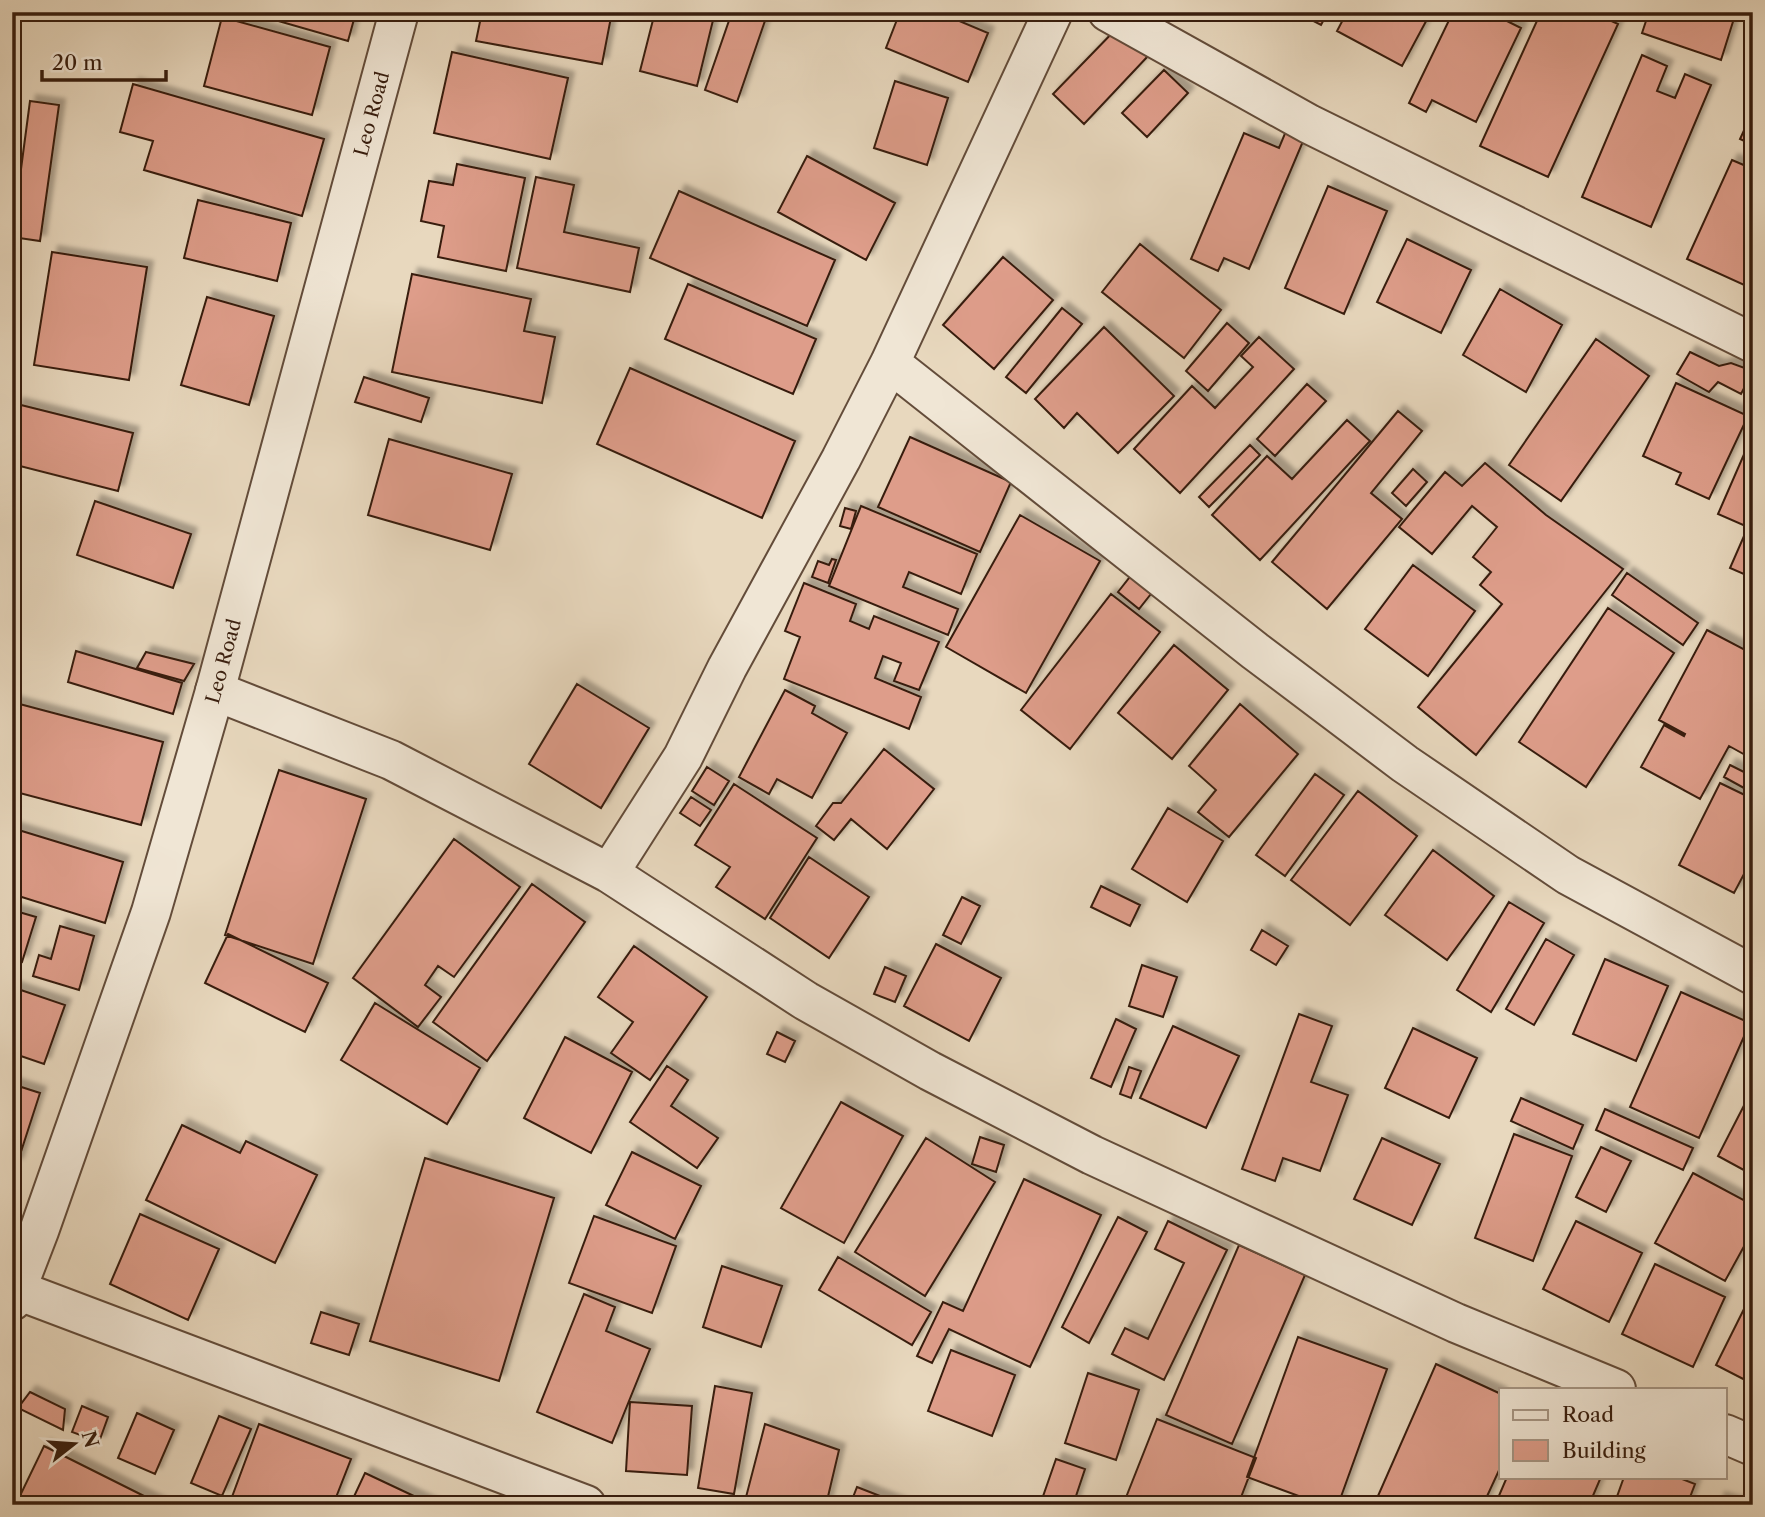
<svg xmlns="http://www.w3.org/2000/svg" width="1765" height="1517" viewBox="0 0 1765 1517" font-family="'Libre Caslon Text',serif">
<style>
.building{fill:#de9d8a;stroke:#371d0e;stroke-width:2;filter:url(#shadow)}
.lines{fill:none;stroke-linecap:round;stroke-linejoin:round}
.minor-casing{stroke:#634c3a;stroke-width:42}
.tertiary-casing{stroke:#634c3a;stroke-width:42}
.minor{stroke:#f0e6d5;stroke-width:38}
.tertiary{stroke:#f0e6d5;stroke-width:38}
.labels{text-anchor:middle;stroke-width:7;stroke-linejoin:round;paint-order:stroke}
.street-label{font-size:19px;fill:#371d0e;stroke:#f0e6d5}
</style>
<defs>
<filter id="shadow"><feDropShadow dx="6" dy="-6" stdDeviation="2" flood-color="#0004"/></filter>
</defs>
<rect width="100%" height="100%" fill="#e8d8be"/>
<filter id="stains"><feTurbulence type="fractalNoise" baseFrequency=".00286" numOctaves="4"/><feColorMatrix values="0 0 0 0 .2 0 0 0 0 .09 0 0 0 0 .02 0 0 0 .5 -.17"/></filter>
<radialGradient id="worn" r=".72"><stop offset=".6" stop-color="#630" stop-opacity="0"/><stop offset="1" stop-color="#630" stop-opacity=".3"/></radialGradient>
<!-- building -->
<path class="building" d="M247,12H356L348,41Z
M482,12H612L602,64L476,41Z
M655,12H715L697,86L640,71Z
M732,12H768L737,102L705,90Z
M900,12H938L988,33L968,82L886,48Z
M1296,12H1328L1321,25Z
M1347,12H1431L1402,66L1337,31Z
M1453,12H1489L1521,28L1476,122L1432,100L1426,112L1409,103Z
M1541,12H1592L1618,24L1548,177L1480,146Z
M1649,12H1736L1721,60L1642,33Z
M222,17L330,47L312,115L204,86Z
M1119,26L1149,55L1084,124L1053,94Z
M452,52L568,78L550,159L434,133Z
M1642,55L1667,66L1657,91L1675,98L1685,74L1711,85L1651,227L1582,197Z
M1164,70L1188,93L1147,137L1122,113Z
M895,81L948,98L927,165L874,148Z
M133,84L324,139L302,216L144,170L153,141L120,132Z
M30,101L59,105L40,241L12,237Z
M1753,111V145L1740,139Z
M1286,131L1304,139L1249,269L1224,258L1218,271L1191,259L1244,133L1279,148Z
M807,156L895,203L866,260L778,212Z
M1732,160L1753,169V289L1687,259Z
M457,164L525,178L506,271L438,257L444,226L421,221L429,181L453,185Z
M536,177L574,185L564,232L639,248L630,292L517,268Z
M1328,186L1387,211L1344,314L1285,288Z
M679,191L835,260L807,326L650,258Z
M198,200L291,223L277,281L184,258Z
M1407,239L1471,270L1441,333L1377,302Z
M1140,244L1221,310L1184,358L1102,292Z
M52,252L147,267L129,380L34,365Z
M1003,257L1053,300L994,369L943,325Z
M412,274L531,299L524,331L555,337L542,403L392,372Z
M688,284L816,339L793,394L665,339Z
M1500,289L1562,325L1526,392L1463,355Z
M207,297L274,316L249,405L181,385Z
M1062,308L1082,324L1026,393L1006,377Z
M1227,323L1249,343L1208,391L1186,371Z
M1104,327L1174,396L1118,453L1077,413L1064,428L1035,399Z
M1259,337L1294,369L1180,493L1134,449L1192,386L1215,408L1253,367L1241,356Z
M1596,339L1649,376L1561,501L1509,465Z
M1690,352L1719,366L1731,363L1753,371L1741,394L1718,382L1709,392L1677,374Z
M630,368L795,441L762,518L597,444Z
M364,377L429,398L421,422L355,402Z
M1676,383L1748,416L1709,499L1676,484L1681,473L1643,456Z
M1307,384L1326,401L1275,456L1257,439Z
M17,404L133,433L118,491L12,464V422Z
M1398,411L1422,431L1371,493L1402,519L1327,609L1272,562Z
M1347,420L1370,441L1260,560L1212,515L1267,456L1292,479Z
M1752,436H1753V578L1730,568L1748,527L1718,514Z
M910,437L1011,482L980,552L878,507Z
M389,439L512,474L490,550L368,515Z
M1250,445L1260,455L1209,507L1199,497Z
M1485,463L1546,515L1623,569L1476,755L1418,707L1502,604L1480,585L1491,572L1473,557L1497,527L1472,506L1432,554L1399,527L1445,472L1462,486Z
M1413,469L1427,482L1406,506L1392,493Z
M95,501L191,534L173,588L77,555Z
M861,506L977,554L961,594L909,572L903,587L958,609L948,635L829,586Z
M845,508L856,511L851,529L840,526Z
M1020,515L1100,561L1026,693L946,647Z
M832,559L836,560L828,583L812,577L818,561L829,565Z
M1413,565L1475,611L1428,676L1365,629Z
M1133,573L1154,590L1139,609L1118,592Z
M1627,573L1698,623L1683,645L1612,595Z
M804,583L856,604L850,621L869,629L874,616L939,642L919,690L894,681L901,663L883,656L875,678L921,697L909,729L784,679L800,637L785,631Z
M1111,594L1160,632L1070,749L1021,710Z
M1608,608L1674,653L1586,787L1519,742Z
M1707,630L1753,654V771L1745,767L1747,756L1729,746L1700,799L1641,767L1664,725L1684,736L1685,734L1659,720Z
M1174,645L1228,690L1172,759L1118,713Z
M76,651L182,683L173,714L68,682Z
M146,652L194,664L184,681L137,668Z
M577,684L649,728L601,808L529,764Z
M785,690L815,706L812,713L847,733L812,798L777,779L769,794L739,777Z
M12,702L163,742L141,825L12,791Z
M1240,704L1298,754L1229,837L1198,812L1216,790L1189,766Z
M884,749L934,789L887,849L851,819L834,840L816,826L833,803H841Z
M1730,765L1750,775L1744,788L1724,777Z
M707,767L729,781L714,805L692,791Z
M279,770L366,799L313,964L225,935Z
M1315,774L1344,795L1285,876L1256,855Z
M1720,783L1753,799V857L1734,893L1679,865Z
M734,784L817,838L765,919L716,887L730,867L695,845Z
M1358,791L1417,836L1350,925L1291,880Z
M691,797L711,810L700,826L680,813Z
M1168,808L1223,841L1187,902L1132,869Z
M12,828L123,862L105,923L12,894Z
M454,839L520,887L454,977L438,966L425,985L441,997L418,1027L353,978Z
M1433,850L1494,896L1447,960L1385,915Z
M809,857L869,897L829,958L770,918Z
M532,884L585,922L487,1061L433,1022Z
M1101,886L1140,905L1130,926L1091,907Z
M962,897L980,906L961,944L943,935Z
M1509,902L1544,923L1491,1012L1457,990Z
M12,910L36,917L22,962L12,959Z
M60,926L94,936L79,990L33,976L39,955L51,959Z
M1262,930L1288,946L1276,965L1251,950Z
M228,934L328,983L305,1032L205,983Z
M1546,939L1574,955L1534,1025L1506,1009Z
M936,944L1001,978L969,1041L904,1006Z
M634,946L707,997L650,1080L611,1053L633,1022L598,997Z
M1605,959L1668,986L1636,1061L1573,1034Z
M1142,965L1177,977L1163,1017L1129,1006Z
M885,967L906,976L895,1002L874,994Z
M12,987L65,1005L44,1064L12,1053Z
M1681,992L1750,1023L1699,1138L1630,1107Z
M375,1003L480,1068L447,1124L341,1060Z
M1299,1014L1332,1026L1311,1082L1348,1095L1320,1171L1283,1158L1275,1181L1242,1169Z
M1116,1019L1136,1029L1111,1087L1091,1078Z
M1173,1026L1239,1056L1206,1128L1140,1098Z
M1413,1028L1477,1058L1449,1118L1385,1088Z
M777,1032L795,1041L785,1062L767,1054Z
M565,1037L632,1072L591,1153L524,1118Z
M667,1066L688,1080L671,1106L718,1138L697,1168L630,1122Z
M1129,1067L1141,1071L1131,1098L1120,1094Z
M12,1084L40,1093L17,1164L12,1163Z
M1753,1088V1175L1718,1156Z
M1521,1098L1583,1125L1573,1149L1511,1121Z
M841,1102L903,1136L844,1243L781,1208Z
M1605,1109L1693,1148L1683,1170L1596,1130Z
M182,1125L240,1153L246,1141L317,1175L275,1263L146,1200Z
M1514,1134L1572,1156L1533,1261L1475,1238Z
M980,1137L1004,1145L996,1172L972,1164Z
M926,1138L995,1182L925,1296L855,1252Z
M1382,1138L1440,1164L1412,1225L1354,1199Z
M1601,1147L1631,1161L1606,1212L1576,1197Z
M632,1152L701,1186L675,1239L606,1205Z
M425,1158L554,1198L499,1381L370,1341Z
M1693,1173L1753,1205V1230L1725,1281L1655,1243Z
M1024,1179L1101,1215L1030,1367L949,1329L932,1363L917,1356L943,1302L963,1311Z
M140,1214L219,1249L188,1320L110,1284Z
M594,1216L676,1246L652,1313L569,1283Z
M1118,1217L1147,1232L1089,1343L1062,1327Z
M1168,1221L1227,1250L1164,1380L1112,1354L1125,1328L1148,1339L1184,1263L1155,1249Z
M1576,1221L1642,1253L1609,1322L1543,1289Z
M1239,1245L1305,1275L1232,1444L1166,1415Z
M838,1257L931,1312L912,1345L819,1290Z
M1655,1264L1725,1297L1693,1367L1622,1334Z
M722,1266L782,1286L761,1347L703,1327Z
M1753,1291V1384L1716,1365Z
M584,1294L615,1307L606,1331L650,1349L612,1443L537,1412Z
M321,1312L359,1324L349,1355L311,1343Z
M1298,1337L1387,1369L1338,1505H1323L1247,1477Z
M951,1350L1015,1375L992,1436L928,1411Z
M1436,1364L1501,1394V1466L1483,1505H1374Z
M1088,1373L1139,1390L1116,1460L1065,1443Z
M715,1386L752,1393L734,1494L698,1488Z
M30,1392L65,1409L63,1430L18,1408Z
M630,1402L692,1406L687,1475L626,1471Z
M82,1406L108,1417L99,1442L72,1432Z
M137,1413L174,1430L155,1474L118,1458Z
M219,1416L251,1429L222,1496L191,1483Z
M1157,1419L1256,1458L1238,1505H1123Z
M259,1424L351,1459L333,1505H229Z
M765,1424L839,1450L826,1505H756L745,1501Z
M44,1446L162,1505H18L16,1504Z
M1056,1459L1085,1469L1073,1505H1040Z
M365,1473L433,1505H350Z
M1507,1477H1601L1589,1505H1495Z
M1624,1477H1677L1695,1484L1687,1505H1614Z
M857,1487L903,1505H850Z
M1719,1498L1743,1505H1717Z"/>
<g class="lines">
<!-- minor casing -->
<g class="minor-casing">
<path id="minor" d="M1108,12L1309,124L1753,343
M890,363L1255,651L1405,764L1568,875L1753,975
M215,691L391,760L609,873L806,1001L930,1071L1092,1155L1456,1323L1616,1389
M609,873L683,757L727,668L841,459L890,363L1053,12
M17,1290L586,1505
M1725,1434L1753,1446"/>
</g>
<!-- tertiary casing -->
<g class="tertiary-casing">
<g id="tertiary">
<path id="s1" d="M12,1301L39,1231L151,912L215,691L399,12"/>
</g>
</g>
<!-- minor -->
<use href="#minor" class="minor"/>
<!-- tertiary -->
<use href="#tertiary" class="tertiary"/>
</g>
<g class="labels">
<!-- street labels -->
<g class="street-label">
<text dy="7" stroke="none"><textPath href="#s1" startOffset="1241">Leo Road</textPath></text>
<text dy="7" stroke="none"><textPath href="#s1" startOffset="674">Leo Road</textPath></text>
</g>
</g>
<!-- margin -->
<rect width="1765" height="1517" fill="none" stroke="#e8d8be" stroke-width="42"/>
<rect x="14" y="14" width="1737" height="1489" fill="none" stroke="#371d0e" stroke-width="3.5"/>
<rect x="21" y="21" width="1723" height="1475" fill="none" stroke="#371d0e" stroke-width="2"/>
<!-- legend -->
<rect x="1499" y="1388" width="228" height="91" fill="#f0e6d5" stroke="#a69685" stroke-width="2"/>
<rect x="1513" y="1410" width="35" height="10" fill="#f0e6d5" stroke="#a69685" stroke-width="2"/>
<text x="1562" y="1422" font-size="21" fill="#371d0e">Road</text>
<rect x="1513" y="1440" width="35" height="21" fill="#de9d8a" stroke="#a69685" stroke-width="2"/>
<text x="1562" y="1458" font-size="21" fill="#371d0e">Building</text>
<!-- north arrow -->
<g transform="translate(74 1444) rotate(73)" stroke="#f0e6d5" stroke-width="5" paint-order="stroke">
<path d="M0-5L12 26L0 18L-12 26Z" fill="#371d0e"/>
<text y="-10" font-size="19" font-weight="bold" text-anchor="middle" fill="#371d0e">N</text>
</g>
<!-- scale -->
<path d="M42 70v10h124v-10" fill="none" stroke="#371d0e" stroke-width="3.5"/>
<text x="52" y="70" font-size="21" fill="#371d0e" stroke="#f0e6d5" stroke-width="5" paint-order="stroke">20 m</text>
<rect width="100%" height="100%" filter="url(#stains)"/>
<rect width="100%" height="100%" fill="url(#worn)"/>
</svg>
